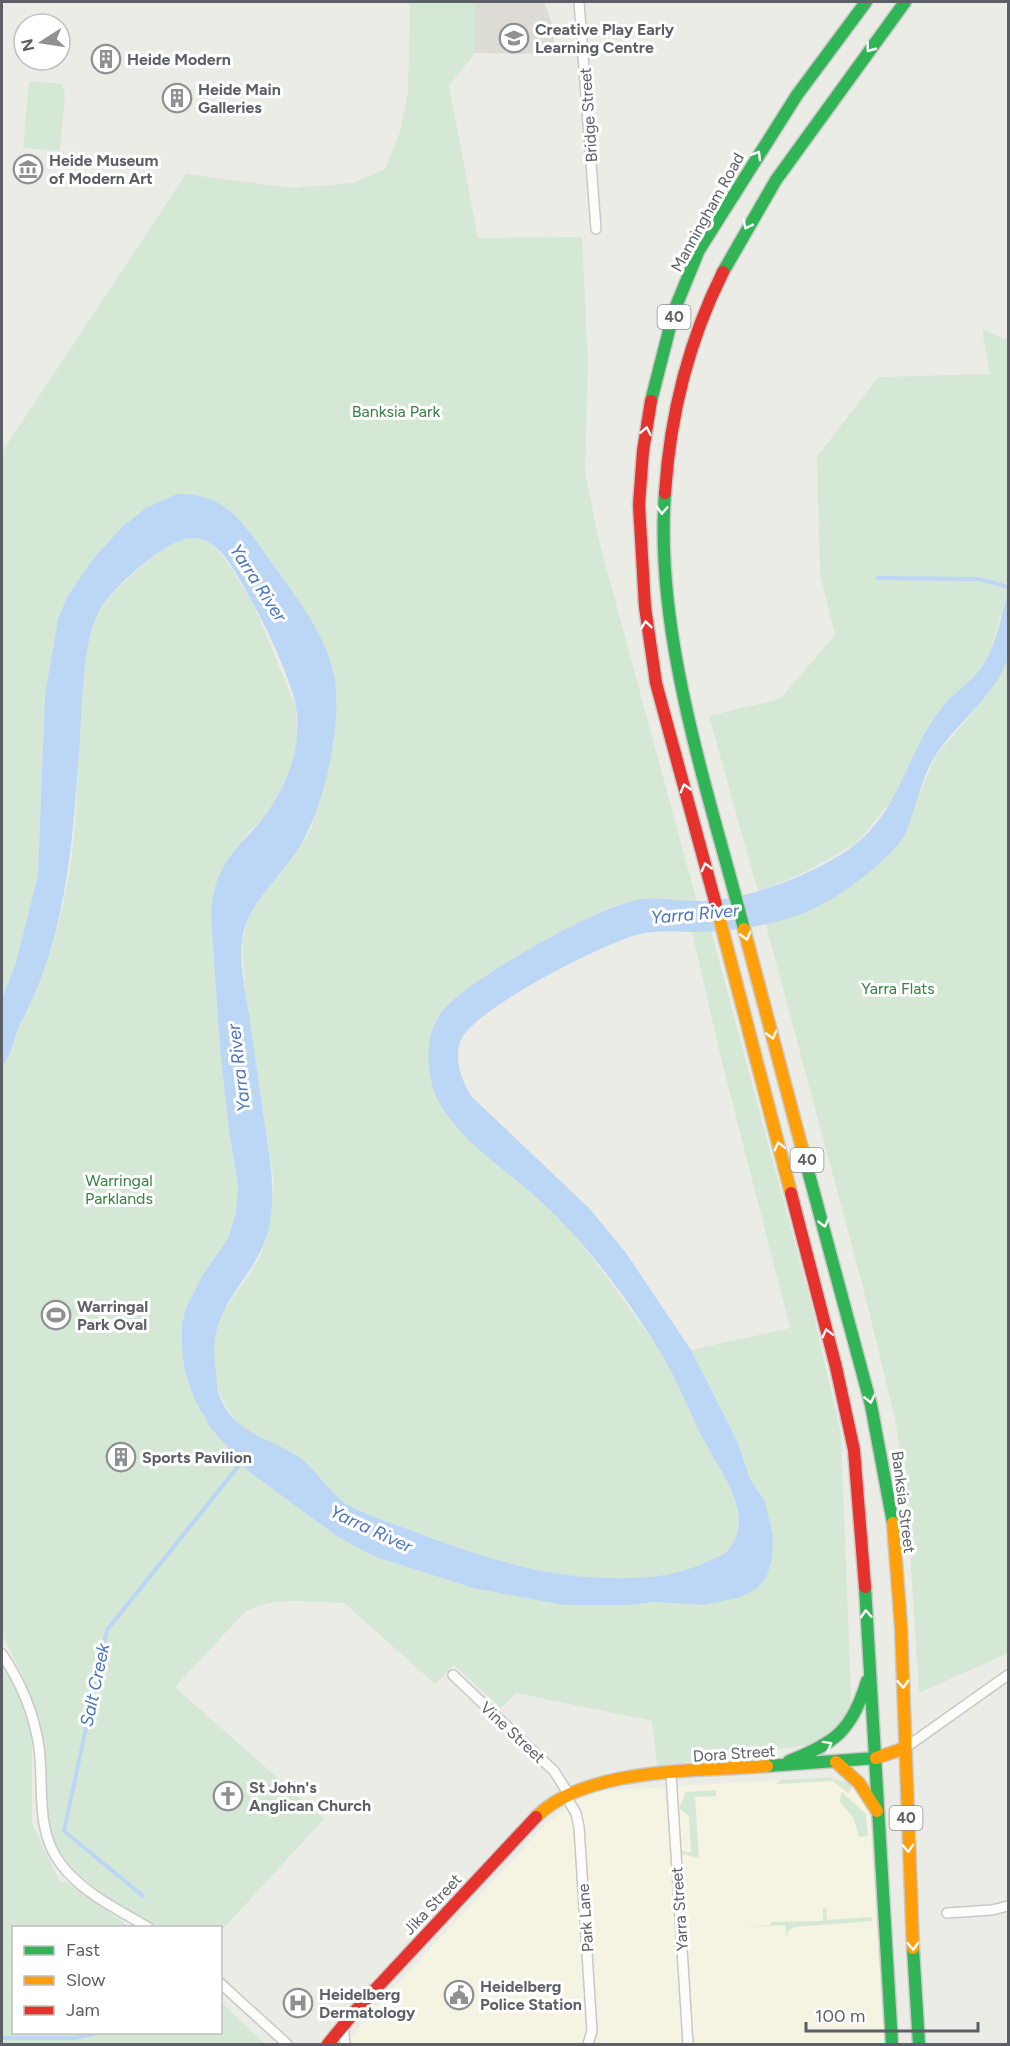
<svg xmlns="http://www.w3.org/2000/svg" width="1010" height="2046" viewBox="0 0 1010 2046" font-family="Figtree,sans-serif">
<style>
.commercial{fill:#f5f3e1}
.education{fill:#dcdcd5}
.green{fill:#d5e8d5}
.water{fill:#bcd6f6}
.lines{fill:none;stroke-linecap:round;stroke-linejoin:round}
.stream{stroke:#bcd6f6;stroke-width:4}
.street-casing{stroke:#c8c8c8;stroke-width:12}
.fast-casing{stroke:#c9c9c9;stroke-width:15}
.slow-casing{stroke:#c9c9c9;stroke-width:15}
.jam-casing{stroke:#c9c9c9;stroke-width:15}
.street{stroke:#fcfcfb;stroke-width:9}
.fast{stroke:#30b455;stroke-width:12}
.slow{stroke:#ff9f0a;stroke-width:12}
.jam{stroke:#e5322d;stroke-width:12}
.oneway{stroke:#fff}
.labels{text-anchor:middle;stroke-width:6;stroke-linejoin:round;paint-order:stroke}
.shield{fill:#fff;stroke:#8d8f93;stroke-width:1.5}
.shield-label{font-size:15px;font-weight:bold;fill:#5c5f65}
.poi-label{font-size:16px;font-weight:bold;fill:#5c5f65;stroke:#fff;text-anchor:start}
.street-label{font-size:16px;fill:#5c5f65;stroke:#fff}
.park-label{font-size:16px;fill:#378144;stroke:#fff}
.water-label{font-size:18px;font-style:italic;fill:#4a74bf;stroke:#fff}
</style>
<rect width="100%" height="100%" fill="#ecece7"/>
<!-- commercial -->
<path class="commercial" d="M829,1777L853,1784L869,1808L884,2044H345L400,1981L546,1824L572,1803L601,1791Z"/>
<!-- education -->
<path class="education" d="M475,2H544L552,23L555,54L475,53Z"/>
<!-- green -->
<path class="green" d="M410,2H475V53L449,86L478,238L582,237L588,362L585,472L599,541L697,902C679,900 660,896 642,899C571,909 483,1000 429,1047C429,1068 430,1089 442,1108C468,1149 516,1176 550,1209C580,1239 605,1275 630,1309C640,1324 653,1339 662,1355C678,1384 691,1415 706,1444C720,1473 745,1502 736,1536C731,1553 713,1559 699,1566C620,1602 501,1564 424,1535C392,1523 353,1514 328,1490C315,1479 309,1464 294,1454C283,1447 268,1443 256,1437C218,1415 205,1365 218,1325C226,1302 243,1286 255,1265C269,1242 272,1209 274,1183L245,988L242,940L248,919L258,900L292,859L311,829L334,743L335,694L334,670L326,651L296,596L243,523L146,508L123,526L92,560L67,597L58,619L45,695L38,875L15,966L2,998V452L186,174L291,188L353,183L385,169L400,132L408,91Z
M29,81L62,84L65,95L60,151L23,148Z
M982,329L1008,340V591L988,659L977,674L940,709L892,800L857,843L805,872L758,892L709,716L780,699L835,635L820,574L817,457L878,377L990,374Z
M193,537L209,542L221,553L252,601L296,707L297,742L292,764L280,792L266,815L249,832L219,875L211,916L220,1049L229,1131L238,1184L236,1213L228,1239L203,1274L186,1308L185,1372L204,1418L248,1471L261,1481L338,1537L373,1556L473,1588L563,1605H632L653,1602L704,1605L765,1502L750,1479L738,1443L691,1350L790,1328L721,1058L692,932L711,931L811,1303L841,1435L851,1694C851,1721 837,1732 816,1744L657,1766L652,1721L516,1693L501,1708L454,1665L435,1684L344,1603C312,1603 274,1595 245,1612L175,1687L324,1819L221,1931L220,1928C203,1927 183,1930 166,1927C144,1925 82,1881 67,1863C61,1855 55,1845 52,1835C42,1802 48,1765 41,1731C34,1697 18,1665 2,1635V1067C12,1056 12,1040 20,1027C49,968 68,901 74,835C77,807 77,778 79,749C82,713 81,647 97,615C105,597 158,549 176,541C181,538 188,538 193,537Z
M1008,657V1653L919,1693L906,1487L895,1419L864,1291L766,925L822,905L852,885L871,869L920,792L935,757L991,690Z
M2,1663L20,1698L32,1739V1823L60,1882L65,1881L130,1927L14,1928V2032H220L221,2002L265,2044H2Z
M829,1777L854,1785L848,1793L833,1781L776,1784L781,1780Z
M716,1790V1796L695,1797L699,1858L682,1854V1850L688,1853L691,1851L689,1816L679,1808L686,1792Z
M842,1792L866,1814L868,1836L859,1837L853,1817L839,1801Z
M823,1908H826L827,1920L872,1917V1921L794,1927L788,1931L787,1938L785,1925L745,1927L771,1925V1922L823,1921Z"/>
<!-- water -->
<path class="water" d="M177,494C226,493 244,524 269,559C292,591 319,625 331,663C347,711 325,809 297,851C278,880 248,903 242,939C239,963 245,990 249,1014C254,1048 259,1083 264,1118C269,1153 276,1186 270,1222C264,1264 228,1289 217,1329C213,1343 214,1358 216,1373C217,1386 217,1391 222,1402C237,1433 268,1438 294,1454C316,1467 326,1491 348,1505C370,1517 395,1524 418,1533C479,1556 542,1577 607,1578C644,1579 675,1577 709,1561C719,1556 727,1554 733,1543C751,1511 721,1473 707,1446C690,1415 678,1381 660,1352C630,1302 591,1250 549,1209C515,1175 466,1148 441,1106C431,1090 427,1066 429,1048C430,1032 436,1018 446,1007C475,976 601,904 642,899C662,896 683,902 702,901C747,901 820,872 856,844C901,808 909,746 944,705C956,690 975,680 985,662C997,641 1002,613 1008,591C1008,608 1010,643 1008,658C994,698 957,722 935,756C921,779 916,807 906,832C897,854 844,894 821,905C783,924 741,931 699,932C680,932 658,930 640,934C606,942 470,1010 460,1042C454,1060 462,1082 472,1097L590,1209L626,1253L691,1350L738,1443L750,1479L765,1502L773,1536L772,1560L766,1578L756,1589L741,1597L704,1605L653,1602L632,1605H563L473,1588L373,1556L338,1537L248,1471L210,1427L195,1400L185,1372L182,1349V1324L186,1308L203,1274L228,1239L236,1213L238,1184L229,1131L220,1049L211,916C212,903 213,889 219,876C229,851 251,835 266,814C277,799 286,781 292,763C297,746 299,725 296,707C290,671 245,582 222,553C214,544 202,537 191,538C165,539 107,592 97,615C83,645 82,704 80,738C73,837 68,936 20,1025C13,1039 12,1055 2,1067V998L15,966L38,875L45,695L58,619L67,597L92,560L123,526L146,508Z"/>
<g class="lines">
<!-- stream -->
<path class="stream" d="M878,578L979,579L1008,587
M143,1896L64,1831L107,1630L244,1459
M2,2038H75L101,2032"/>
<!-- street casing -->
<g class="street-casing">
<path id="street" d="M579,2L596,229
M2,1654C20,1681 34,1713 39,1747C44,1786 35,1829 60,1863C81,1892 119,1910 149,1928
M453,1675L554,1771L568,1793
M905,1748L1008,1675
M671,1774L688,2044
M565,1795L576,1813L579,1827L592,2031L588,2044
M947,1913L992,1910L1008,1906
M220,1983L287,2044
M343,2025L345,2044"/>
</g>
<!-- fast casing -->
<g class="fast-casing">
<path id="fast" d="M723,272L776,180L905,2
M651,401L674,311L699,250L797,95L866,2
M665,493C654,635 709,793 744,929
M803,1152L871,1405L893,1523
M865,1587L892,2044
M789,1761C836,1743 852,1730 867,1681
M767,1766L876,1758
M913,1948L919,2044"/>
</g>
<!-- slow casing -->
<g class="slow-casing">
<path id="slow" d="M716,905L791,1193
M744,929L803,1152
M893,1523L901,1626L913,1948
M876,1758L905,1748
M836,1762L859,1783L877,1811
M536,1817C587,1766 698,1772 767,1766"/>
</g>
<!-- jam casing -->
<g class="jam-casing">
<path id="jam" d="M651,401L643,451L639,505L645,607L656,683L716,905
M665,493C670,416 688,342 723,272
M791,1193L836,1367L854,1450L865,1587
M328,2044L356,2010L536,1817"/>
</g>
<!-- street -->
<use href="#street" class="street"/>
<!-- fast -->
<use href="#fast" class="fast"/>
<!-- slow -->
<use href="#slow" class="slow"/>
<!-- jam -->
<use href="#jam" class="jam"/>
</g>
<!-- one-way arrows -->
<defs><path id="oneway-chevron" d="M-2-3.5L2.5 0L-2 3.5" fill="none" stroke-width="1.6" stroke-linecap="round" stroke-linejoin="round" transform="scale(1.5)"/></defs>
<g class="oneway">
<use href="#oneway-chevron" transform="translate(870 48) rotate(127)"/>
<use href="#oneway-chevron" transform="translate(757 155) rotate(-59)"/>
<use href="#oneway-chevron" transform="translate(747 225) rotate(117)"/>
<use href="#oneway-chevron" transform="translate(646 431) rotate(-79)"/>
<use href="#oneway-chevron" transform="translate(662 510) rotate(92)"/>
<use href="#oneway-chevron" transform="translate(646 625) rotate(-97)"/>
<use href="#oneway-chevron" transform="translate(685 788) rotate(-106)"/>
<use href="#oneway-chevron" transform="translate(706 867) rotate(-105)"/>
<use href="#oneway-chevron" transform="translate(746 936) rotate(75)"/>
<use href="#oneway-chevron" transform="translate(772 1035) rotate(75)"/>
<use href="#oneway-chevron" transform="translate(779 1146) rotate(-104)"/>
<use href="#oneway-chevron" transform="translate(824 1223) rotate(75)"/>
<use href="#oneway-chevron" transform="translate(827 1333) rotate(-104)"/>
<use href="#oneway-chevron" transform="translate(870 1399) rotate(77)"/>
<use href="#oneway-chevron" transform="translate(866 1614) rotate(-93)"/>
<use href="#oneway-chevron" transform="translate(903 1684) rotate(87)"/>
<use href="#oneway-chevron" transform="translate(828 1745) rotate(-29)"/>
<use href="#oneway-chevron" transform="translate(908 1848) rotate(87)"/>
<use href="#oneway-chevron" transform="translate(913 1946) rotate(87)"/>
</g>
<!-- icons -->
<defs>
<g id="school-ring" transform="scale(1.5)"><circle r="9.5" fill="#fff" stroke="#8e9092" stroke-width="1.5"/><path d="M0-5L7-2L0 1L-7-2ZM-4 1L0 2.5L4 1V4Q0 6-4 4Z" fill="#8e9092"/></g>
<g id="building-ring" transform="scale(1.5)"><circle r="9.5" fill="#fff" stroke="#8e9092" stroke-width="1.5"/><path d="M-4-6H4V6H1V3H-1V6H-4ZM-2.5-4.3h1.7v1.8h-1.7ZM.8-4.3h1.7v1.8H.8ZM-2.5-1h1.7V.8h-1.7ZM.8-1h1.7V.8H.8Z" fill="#8e9092"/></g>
<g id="museum-ring" transform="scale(1.5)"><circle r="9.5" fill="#fff" stroke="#8e9092" stroke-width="1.5"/><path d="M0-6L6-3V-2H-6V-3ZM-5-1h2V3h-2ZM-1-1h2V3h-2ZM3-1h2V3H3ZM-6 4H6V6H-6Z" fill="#8e9092"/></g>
<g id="stadium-ring" transform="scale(1.5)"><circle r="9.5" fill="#fff" stroke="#8e9092" stroke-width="1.5"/><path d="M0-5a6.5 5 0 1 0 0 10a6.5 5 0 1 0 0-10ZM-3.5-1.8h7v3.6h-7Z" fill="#8e9092"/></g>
<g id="church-ring" transform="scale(1.5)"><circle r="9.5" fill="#fff" stroke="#8e9092" stroke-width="1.5"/><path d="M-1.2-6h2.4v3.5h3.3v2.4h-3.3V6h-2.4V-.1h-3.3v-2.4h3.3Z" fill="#8e9092"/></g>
<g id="civic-ring" transform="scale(1.5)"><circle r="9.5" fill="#fff" stroke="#8e9092" stroke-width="1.5"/><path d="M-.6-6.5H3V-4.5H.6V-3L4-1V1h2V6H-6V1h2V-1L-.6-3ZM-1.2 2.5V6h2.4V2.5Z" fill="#8e9092"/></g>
<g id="hospital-ring" transform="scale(1.5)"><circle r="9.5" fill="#fff" stroke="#8e9092" stroke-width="1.5"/><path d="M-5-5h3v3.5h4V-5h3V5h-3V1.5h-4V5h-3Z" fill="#8e9092"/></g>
</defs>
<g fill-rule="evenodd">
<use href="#school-ring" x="514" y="38"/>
<use href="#building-ring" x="106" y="59"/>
<use href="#building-ring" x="177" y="98"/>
<use href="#museum-ring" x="28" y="169"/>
<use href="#stadium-ring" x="56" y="1315"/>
<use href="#building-ring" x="121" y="1457"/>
<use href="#church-ring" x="228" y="1796"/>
<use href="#civic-ring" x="459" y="1995"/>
<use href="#hospital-ring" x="298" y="2003"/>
</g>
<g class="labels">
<!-- shield labels -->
<g class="shield">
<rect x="657.5" y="305" width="33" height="24" rx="4.5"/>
<rect x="790.5" y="1148" width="33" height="24" rx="4.5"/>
<rect x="889.5" y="1806" width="33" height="24" rx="4.5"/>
</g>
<g class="shield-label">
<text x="674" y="322">40</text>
<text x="807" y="1165">40</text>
<text x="906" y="1823">40</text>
</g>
<!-- poi labels -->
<g class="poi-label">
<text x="535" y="35">Creative Play Early<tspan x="535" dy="18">Learning Centre</tspan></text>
<text x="127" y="65">Heide Modern</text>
<text x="198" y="95">Heide Main<tspan x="198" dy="18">Galleries</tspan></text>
<text x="49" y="166">Heide Museum<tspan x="49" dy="18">of Modern Art</tspan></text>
<text x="77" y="1312">Warringal<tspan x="77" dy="18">Park Oval</tspan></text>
<text x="142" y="1463">Sports Pavilion</text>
<text x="249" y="1793">St John's<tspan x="249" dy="18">Anglican Church</tspan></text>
<text x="480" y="1992">Heidelberg<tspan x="480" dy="18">Police Station</tspan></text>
<text x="319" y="2000">Heidelberg<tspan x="319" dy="18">Dermatology</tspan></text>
</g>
<!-- street labels -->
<g class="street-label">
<text transform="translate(588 115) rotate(-94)" y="6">Bridge Street</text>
<text transform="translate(707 212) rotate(-61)" y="6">Manningham Road</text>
<text transform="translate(904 1502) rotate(83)" y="6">Banksia Street</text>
<text transform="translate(513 1732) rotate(43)" y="6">Vine Street</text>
<text transform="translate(734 1753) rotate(-4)" y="6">Dora Street</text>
<text transform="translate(432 1904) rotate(-47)" y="6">Jika Street</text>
<text transform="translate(679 1909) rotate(-94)" y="6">Yarra Street</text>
<text transform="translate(585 1918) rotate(-94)" y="6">Park Lane</text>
</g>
<!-- park labels -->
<g class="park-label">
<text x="396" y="417">Banksia Park</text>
<text x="898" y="994">Yarra Flats</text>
<text x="119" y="1186">Warringal<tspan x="119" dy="18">Parklands</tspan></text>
</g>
<!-- water labels -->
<g class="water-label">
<text transform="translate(258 583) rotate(57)" y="6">Yarra River</text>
<text transform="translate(695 914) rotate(-5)" y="6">Yarra River</text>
<text transform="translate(239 1068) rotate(-97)" y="6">Yarra River</text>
<text transform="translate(371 1529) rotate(25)" y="6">Yarra River</text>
<text transform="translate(95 1685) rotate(-78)" y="6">Salt Creek</text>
</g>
</g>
<!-- border -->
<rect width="1010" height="2046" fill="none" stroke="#5c5f65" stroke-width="6"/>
<!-- legend -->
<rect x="12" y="1926" width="210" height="108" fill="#ffffff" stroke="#bebfc1" stroke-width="1.5"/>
<rect x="24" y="1946" width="30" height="9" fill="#30b455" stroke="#bebfc1" stroke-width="1.5"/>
<text x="66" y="1956" font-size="18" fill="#5c5f65">Fast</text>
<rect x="24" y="1976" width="30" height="9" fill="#ff9f0a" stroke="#bebfc1" stroke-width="1.5"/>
<text x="66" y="1986" font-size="18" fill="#5c5f65">Slow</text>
<rect x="24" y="2006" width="30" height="9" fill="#e5322d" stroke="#bebfc1" stroke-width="1.5"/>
<text x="66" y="2016" font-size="18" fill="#5c5f65">Jam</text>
<!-- north arrow -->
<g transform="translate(42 42) rotate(258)"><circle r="28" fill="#ffffff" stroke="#bebfc1" stroke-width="1.5"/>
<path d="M0-4.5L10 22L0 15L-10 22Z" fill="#8e9092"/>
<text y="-9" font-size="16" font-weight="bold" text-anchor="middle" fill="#5c5f65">N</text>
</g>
<!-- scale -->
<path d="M806 2022v9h172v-9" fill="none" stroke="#5c5f65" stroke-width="3"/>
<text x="815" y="2022" font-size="18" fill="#5c5f65" stroke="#ffffff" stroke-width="4.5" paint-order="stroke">100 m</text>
</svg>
